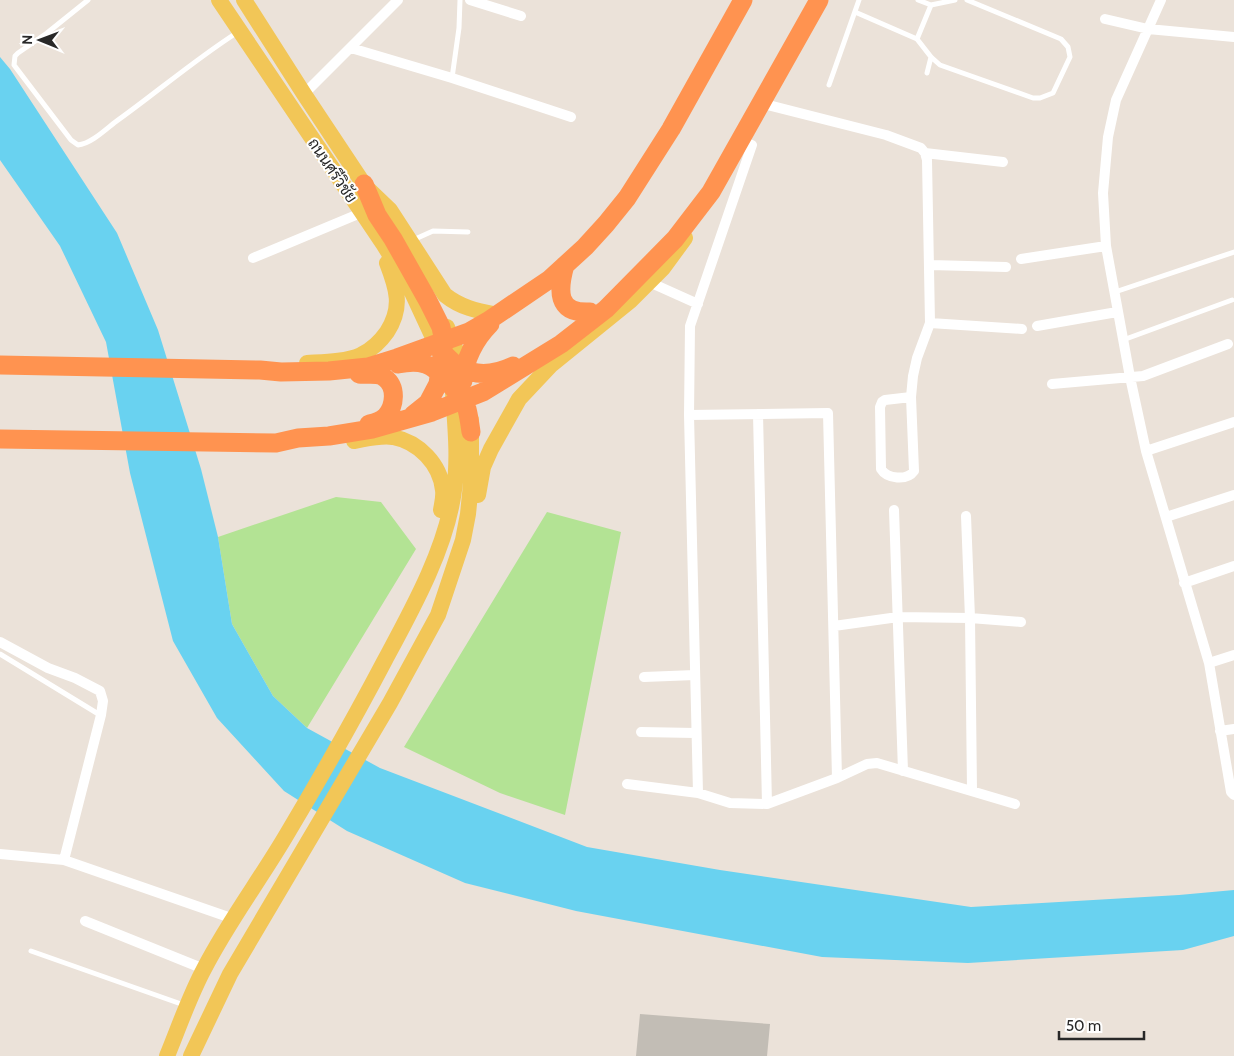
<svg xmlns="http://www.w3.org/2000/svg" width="1234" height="1056" viewBox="0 0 1234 1056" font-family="Cabin,Sarabun,sans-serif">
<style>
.green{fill:#b3e394}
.water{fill:#69d2f0}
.building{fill:#c2bdb5}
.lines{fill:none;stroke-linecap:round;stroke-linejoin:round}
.lane{stroke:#fff;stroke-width:5}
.street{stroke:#fff;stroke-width:10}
.primary{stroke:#f2c657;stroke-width:16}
.highway{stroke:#ff9350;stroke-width:19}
.labels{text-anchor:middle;stroke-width:4;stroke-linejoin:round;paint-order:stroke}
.street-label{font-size:16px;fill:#282828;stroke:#fff}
</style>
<rect width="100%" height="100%" fill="#ebe2d9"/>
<!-- green -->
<path class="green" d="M336,497L381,502L416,549L307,728L273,696L232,624L218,537Z
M547,512L621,532L565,815L500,793L404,747Z"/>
<!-- water -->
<path class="water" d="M0,57L10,69L117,233L158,330L201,469L218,537L232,624L273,696L307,728L380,768L587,847L720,870L971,907L1179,895L1234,890V936L1183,950L968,963L822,957L576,911L465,883L347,831L284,791L217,718L173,641L130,473L106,342L60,246L0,160Z"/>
<!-- building -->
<path class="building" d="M640,1014L770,1024L767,1056H636Z"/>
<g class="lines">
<!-- lane -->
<path class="lane" d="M88,0L47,33L18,53L15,56L14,65L71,140L78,145C90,144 104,131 114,123C155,94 194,60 238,32
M918,0L931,5L955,0
M855,12L917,39L931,57L940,65L1033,98H1040L1053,93L1070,57L1068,47L1061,39L967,0
M917,39L931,5
M927,73L931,57
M452,78L459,28L460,0
M829,85L859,0
M413,240L433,231L468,232
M1115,292L1234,252
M1123,340L1232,300
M0,654L100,715
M31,951L184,1005"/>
<!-- street -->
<path class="street" d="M470,0L521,16
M1161,0L1116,100L1108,137L1103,193L1106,246L1130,377L1146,451L1209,663L1234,655
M1105,19L1148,29L1234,37
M351,48L452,78L571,117
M304,94L398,0
M760,103L886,135L921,148L925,153L927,160L930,323L917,358L913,376L911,397L885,400L882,402L880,407L881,469C887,479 907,481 914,471L911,397
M925,153L1003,162
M253,258L356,215
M1021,259L1106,246
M930,265L1006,267
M649,282L698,304
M930,323L1022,329
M1037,326L1117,312
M1052,384L1143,376L1228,344
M758,414L767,804
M689,415L828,413L837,778
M1146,451L1234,422
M894,510L903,771
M966,516L970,618L972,790
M1166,517L1234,495
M1184,583L1234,566
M834,626L898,617L970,618L1021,622
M0,642L48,668L75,678L100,691L103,701L101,715L64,860
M1209,663L1231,792L1234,795
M644,677L695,675
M1220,731L1234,729
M641,732L695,733
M627,784L698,793L730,803L767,804L837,778L867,764L877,763L1015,804
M698,793L689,415L690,326L752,145L740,140
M0,854L64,860L234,919
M85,921L204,969"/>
<!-- primary -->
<path class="primary" d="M219,0L384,245L409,286L441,355
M244,0L304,94L371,195
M367,188L390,210L445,295C461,308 478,311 498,315
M447,327L465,374
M307,363C324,362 345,362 361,355C371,350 380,342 387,332C403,307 397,289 387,263
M354,441C366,439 380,435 393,437C419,442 440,464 443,490C444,497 442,504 441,510
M478,495L483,467L491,449L519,399L551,365L630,301L663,268L685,238
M167,1056C179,1027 189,997 204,969C228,922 260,880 287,834C321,777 354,719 385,660C412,610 447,547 454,490C459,458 455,424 453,392
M191,1056L230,974L390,703L438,615L463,540L468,514L471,484V420"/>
<!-- highway -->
<path class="highway" d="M364,184L377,215L393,239L428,301L441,327L444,342L438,384L428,403L413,415
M565,265C558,290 556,314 590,312
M437,345C457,373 481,381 513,366
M398,364C408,362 416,361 425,364C438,368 463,397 467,409C469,417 470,425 471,432
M0,365L260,370L281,372L329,371L368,367L397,358L469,332L488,321L550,279L585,247L606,224L627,198L671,129L743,0
M359,374C367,375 379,372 385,378C397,387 395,406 386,416C382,421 374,423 369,424
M463,381C464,360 475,339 490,324
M0,439L276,443L298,438L329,436L372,429L432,412L483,392L561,344L606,309L675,239L711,192L819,0"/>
</g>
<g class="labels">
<!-- street labels -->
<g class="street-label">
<text transform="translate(333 170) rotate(56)" y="6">ถนนศรีวิชัย</text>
</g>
</g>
<!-- north arrow -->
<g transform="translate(40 40) rotate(271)" stroke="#ffffff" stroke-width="4" paint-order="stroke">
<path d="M0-4L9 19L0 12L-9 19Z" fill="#282828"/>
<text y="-8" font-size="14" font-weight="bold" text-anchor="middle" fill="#282828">N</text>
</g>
<!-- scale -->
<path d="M1059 1031v8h85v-8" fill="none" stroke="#282828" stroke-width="2.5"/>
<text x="1066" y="1031" font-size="15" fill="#282828" stroke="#ffffff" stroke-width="4" paint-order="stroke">50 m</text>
</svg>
